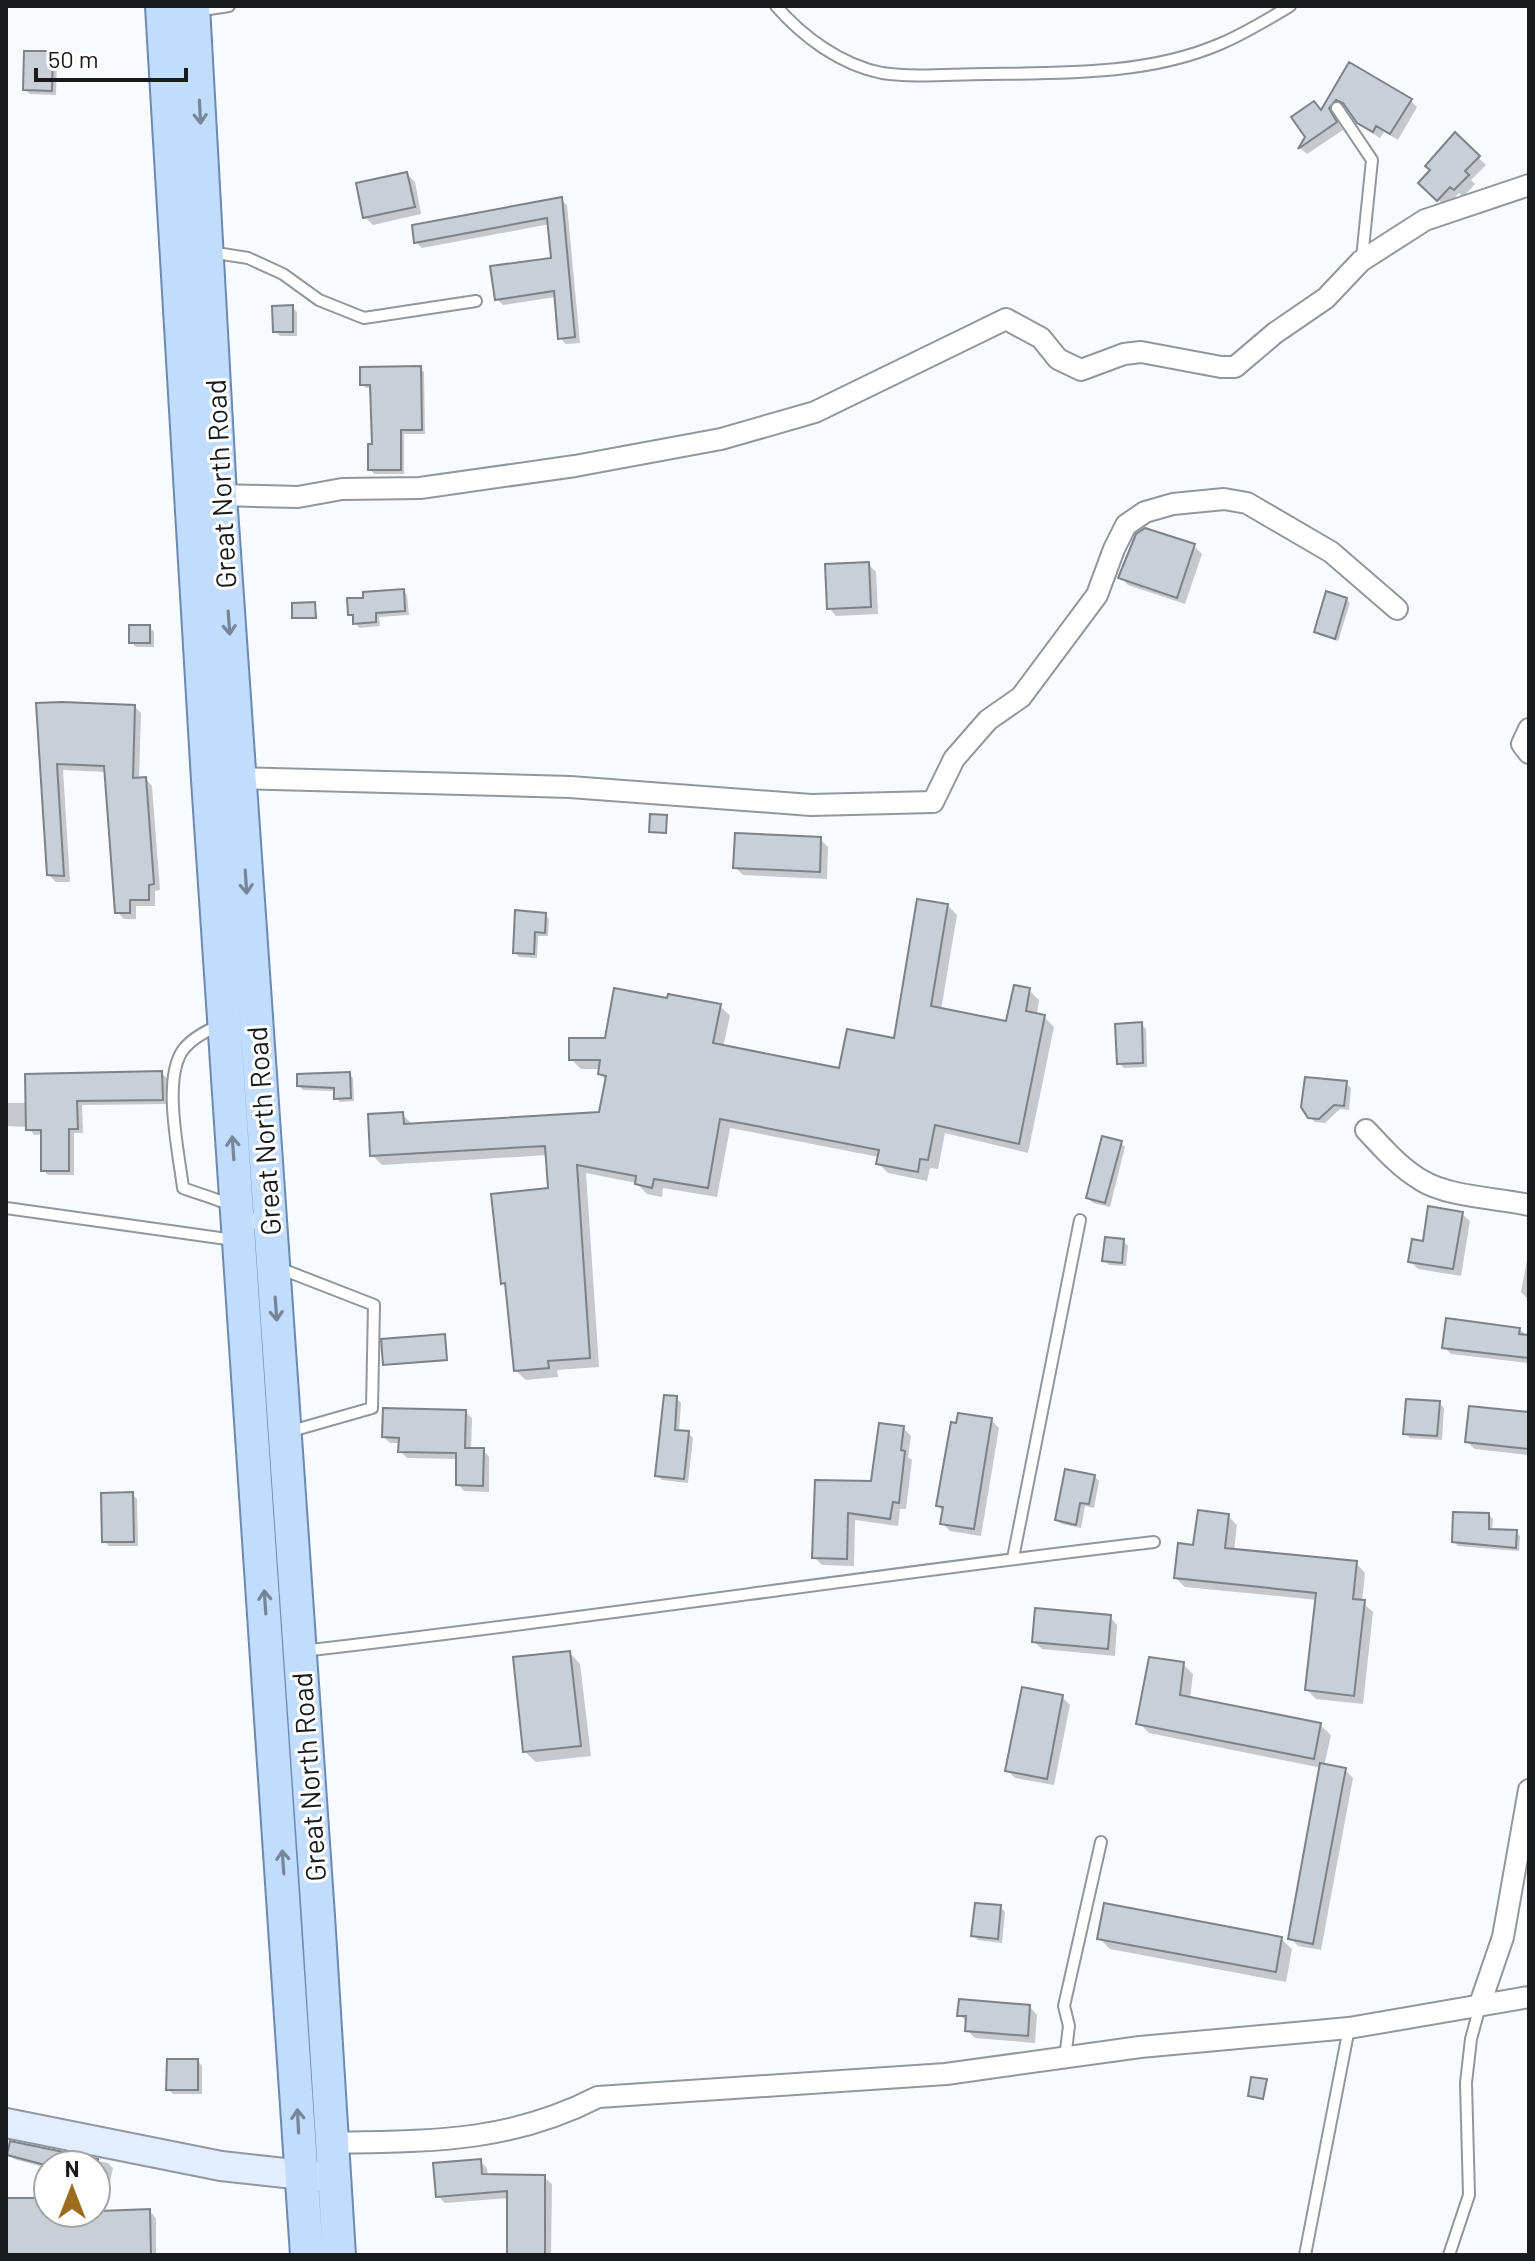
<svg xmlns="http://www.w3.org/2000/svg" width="1535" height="2261" viewBox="0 0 1535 2261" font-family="Barlow,sans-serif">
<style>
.shadow{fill:#0003}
.building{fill:#c9cfd6;stroke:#7c8288;stroke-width:2}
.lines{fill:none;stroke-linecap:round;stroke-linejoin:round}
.lane-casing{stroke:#92979e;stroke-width:14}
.street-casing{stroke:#92979e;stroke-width:24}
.secondary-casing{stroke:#92979e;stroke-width:32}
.primary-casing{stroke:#6c89af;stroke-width:36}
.lane{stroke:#fff;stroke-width:10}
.street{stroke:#fff;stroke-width:20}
.secondary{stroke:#e1eeff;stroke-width:28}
.primary{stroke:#c2dcfe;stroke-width:32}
.oneway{stroke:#768598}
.labels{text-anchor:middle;stroke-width:6;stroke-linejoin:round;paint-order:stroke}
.street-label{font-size:28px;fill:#181a1c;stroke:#fff}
</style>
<rect width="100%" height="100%" fill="#f7faff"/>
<!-- shadow -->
<path class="shadow" d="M52,53L57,58L56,95L30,94L25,89Z
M1350,65L1410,100L1417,107L1398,140L1384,132L1380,138L1367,130L1350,109L1340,107L1335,118L1343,130L1307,154L1300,148Z
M1455,135L1486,165L1471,180L1475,184L1463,197L1459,193L1446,207L1421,183Z
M407,174L415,182L421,214L373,225L365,217Z
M561,200L567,205L580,343L566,344L560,338L556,297L503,305L497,299L553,259L550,224L422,248L416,242Z
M292,307L297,312V336H280L275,331Z
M420,368L424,372L425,434H404V474H374L370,469L374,446L372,388H366L362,384Z
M1194,546L1202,554L1185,604L1128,585L1121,577Z
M868,564L876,572L878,614L836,616L829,608Z
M403,591L407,595L409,615L379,617L380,626L359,628L350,614L365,600Z
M1346,599L1350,603L1338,641L1320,635L1316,632Z
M314,604L317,619L294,618Z
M149,627L154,632V647H136L131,642Z
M38,705L135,707L141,713L139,779H146L152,786L160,890L155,891V906H136V919H124L117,912L106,772L63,770L70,882H56L49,875Z
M820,839L828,847L827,879L743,875L735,867Z
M947,905L957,915L941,1010L1008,1024L1029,990L1039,1000L1037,1015L1044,1017L1054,1027L1028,1153L945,1133L938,1169L930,1168L927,1181L888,1173L878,1163L879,1157L730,1128L717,1197L663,1188L662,1197L647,1194L636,1183L586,1173L599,1367L557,1370L558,1377L526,1380L516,1371L507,1287L503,1283L550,1190L548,1155L382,1165L372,1155L402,1114L412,1124L601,1114L607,1081L600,1074L601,1069H581L571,1059L606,1040L720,1006L730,1016L723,1047L840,1071L895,1040Z
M545,914L549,919L548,936H538L537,958L519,957L515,953Z
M1141,1024L1146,1029L1147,1067L1124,1068L1119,1063Z
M161,1073L167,1078V1104L82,1105L83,1133H74V1175H48L43,1170V1134L34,1135L28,1127L6,1126V1103H28Z
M349,1074L353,1078L354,1101L340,1102L336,1098V1091L303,1090L299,1086Z
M1346,1083L1351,1088L1349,1110L1340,1109L1325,1123L1315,1122L1309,1117Z
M1121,1143L1125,1147L1110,1207L1093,1203L1088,1198Z
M1462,1214L1470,1221L1461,1276L1418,1269L1410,1261Z
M1123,1241L1128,1246L1126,1266L1109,1265L1104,1260Z
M1529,1251V1300L1521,1292Z
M1519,1329L1529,1337V1363L1451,1354L1444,1347Z
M444,1336L448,1361L385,1365Z
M677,1398L681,1403L679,1432L688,1433L693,1438L688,1483L662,1480L657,1475Z
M1439,1403L1444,1408L1442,1440L1410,1438L1405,1433Z
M465,1412L472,1418L471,1450H483L489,1457V1492L464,1491L458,1484V1459L407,1458L400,1451L401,1443H390L384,1437Z
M1529,1414V1455L1475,1449L1467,1442Z
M991,1420L999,1428L981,1536L950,1531L942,1523L944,1512L938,1506Z
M903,1428L911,1436L908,1457L912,1460L906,1509H900L898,1526L855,1520L854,1566L822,1565L814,1557L817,1482L872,1483Z
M1094,1476L1099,1481L1094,1508L1085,1506L1081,1528L1062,1524L1057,1520Z
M132,1494L137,1499L138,1546H109L104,1541Z
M1489,1515L1493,1519L1492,1531L1516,1532L1520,1536L1519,1551L1458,1546L1454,1541Z
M1228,1516L1237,1525L1234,1551L1356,1563L1365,1573L1362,1602L1373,1612L1363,1704L1316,1699L1307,1690L1317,1600L1185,1587L1176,1578Z
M1110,1617L1117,1625L1115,1656L1042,1649L1034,1642Z
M570,1653L580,1664L591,1756L536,1762L525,1752Z
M1183,1664L1193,1674L1190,1699L1320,1725L1331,1735L1324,1766L1345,1770L1353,1778L1321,1950L1298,1946L1290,1938L1322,1768L1149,1733L1139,1723Z
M1062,1697L1070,1705L1054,1785L1015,1778L1007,1770Z
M1000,1907L1005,1912L1002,1943L978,1940L973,1935Z
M1099,1938L1281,1939L1292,1949L1286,1982L1110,1949Z
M1030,2007L1037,2015L1035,2043L975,2038L967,2030L968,2023L960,2015Z
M198,2061L202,2066V2094H173L168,2089Z
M52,2152L108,2163L113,2168L110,2181L96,2177V2165H52L49,2161L47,2168L14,2159L9,2154Z
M480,2161L487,2168L488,2176L544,2177L552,2184L551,2255H509V2198L445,2203L438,2196Z
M48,2200V2213L149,2211L156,2218V2255H6V2246Z"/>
<!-- building -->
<path class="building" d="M24,51H53L52,91L23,90Z
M1349,62L1412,99L1390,134L1376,126L1373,132L1357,123L1343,103L1336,100L1329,108L1337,122L1298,149L1305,137L1291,117L1314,101L1321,110Z
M1455,132L1480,156L1465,171L1469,175L1454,190L1450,187L1437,201L1418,183L1430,170L1425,166Z
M407,172L415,207L363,218L356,183Z
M562,197L575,337L558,339L554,291L495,300L490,266L551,258L547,218L414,243L412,225Z
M293,305V332H273L272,306Z
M421,366L422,430H401V470H368V444H372L370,385H360V367Z
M1145,528L1195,544L1177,598L1118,578L1136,534Z
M869,562L871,607L827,609L825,564Z
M404,589L405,611L376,613V622L353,624V615H348L347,598H363V592Z
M1326,591L1347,598L1335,639L1314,632Z
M315,602L316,618H292V603Z
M129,625H150V643H129Z
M62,702L135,705L133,778L146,777L154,884L149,885V900H130V913H115L104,766L57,764L64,876L47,875L36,703Z
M650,814L667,815L666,833L649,832Z
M735,833L821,837L820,872L733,868Z
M917,899L948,904L931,1006L1006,1021L1014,985L1030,988L1026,1011L1045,1015L1019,1144L935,1125L928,1160L920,1159L918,1172L876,1164L879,1150L720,1119L708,1188L654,1179L652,1188L635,1184L636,1176L577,1165L590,1358L548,1361L549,1368L514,1371L505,1283L501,1284L491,1194L548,1188L545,1146L370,1156L368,1114L403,1112L404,1124L599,1112L606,1076L598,1074L600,1060H569V1038H605L614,988L667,998L668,994L721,1004L713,1043L839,1068L847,1029L894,1038Z
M515,910L546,913L545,933L535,932L534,954L513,953Z
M1142,1022L1143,1063L1117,1064L1115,1024Z
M162,1071L163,1100L77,1101L78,1129H69V1171H41V1130H26L25,1074Z
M350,1072L351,1098L334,1099V1088L297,1086V1074Z
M1305,1077L1347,1081L1344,1106L1334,1105L1319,1119L1308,1118L1301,1107Z
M1102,1136L1122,1141L1105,1203L1086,1198Z
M1428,1206L1463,1212L1453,1269L1408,1262L1412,1239L1423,1241Z
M1105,1237L1124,1239L1122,1263L1102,1261Z
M1446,1318L1520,1328L1519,1334L1529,1335V1358L1442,1348Z
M445,1334L447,1360L383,1365L381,1339Z
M664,1395L677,1396L675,1430L689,1431L684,1479L655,1476Z
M1406,1399L1440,1401L1437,1436L1403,1434Z
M1469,1406L1529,1412V1449L1465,1442Z
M383,1408L466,1410L465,1448H484L483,1486L456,1485V1453L398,1452L399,1438L382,1437Z
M958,1413L992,1418L974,1529L940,1524L943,1507L936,1506L951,1422L956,1423Z
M879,1423L904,1426L901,1450L905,1451L899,1503L893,1502L890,1519L848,1513L847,1559L812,1558L815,1480L871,1481Z
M1065,1469L1095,1475L1089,1504L1080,1503L1076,1525L1055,1520Z
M133,1492L134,1542H102L101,1493Z
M1198,1510L1229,1514L1225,1548L1357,1561L1353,1599L1365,1600L1354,1696L1305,1690L1316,1593L1174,1578L1178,1543L1193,1545Z
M1453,1512L1489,1513V1529L1517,1530L1516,1548L1452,1542Z
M1035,1608L1111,1615L1108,1649L1032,1642Z
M570,1651L581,1746L523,1752L513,1657Z
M1149,1657L1184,1662L1180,1695L1321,1723L1314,1759L1136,1724Z
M1022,1687L1063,1695L1047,1779L1005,1771Z
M1320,1763L1346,1768L1313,1944L1288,1939Z
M975,1903L1001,1905L998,1939L971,1936Z
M1104,1903L1282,1937L1276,1972L1097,1939Z
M959,1999L1030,2005L1028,2036L965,2031L966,2016H957Z
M167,2059H198V2090H166Z
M1251,2077L1267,2079L1263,2099L1248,2096Z
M10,2141L98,2159V2165H45L7,2155Z
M481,2159L482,2174L545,2175V2255H507V2191L436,2197L433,2163Z
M6,2198H48V2213L150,2209L151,2255H6Z"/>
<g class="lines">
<!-- lane casing -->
<g class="lane-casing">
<path id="lane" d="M776,6C803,37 841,65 882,73C916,78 952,74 986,74C1063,73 1148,75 1220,44C1244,34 1267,20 1290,6
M196,11L229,6
M1337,108L1372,160L1362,258
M210,252L248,258L283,274L319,300L364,318L476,301
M220,1025C206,1031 192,1038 183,1050C162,1079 179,1154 183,1188C209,1198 246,1205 262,1230
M6,1208L234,1240
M279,1268L374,1305L372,1408L288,1432
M1013,1558L1080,1220
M302,1651C587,1619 870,1575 1154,1542
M1065,2058L1069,2026L1064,2006L1101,1842
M1305,2255L1349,2028
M1449,2255L1469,2195L1466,2083L1471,2039L1480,2006"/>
</g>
<!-- street casing -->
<g class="street-casing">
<path id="street" d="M220,495L298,497L342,489L420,488L575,466L721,439L815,412L1006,319L1041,338L1058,359L1081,370L1124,354L1141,352L1221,367H1235L1275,333L1326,298L1361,261L1425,220L1529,185
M1529,729L1522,744L1529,753
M239,778L570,787L811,805L933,802L954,759L988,720L1021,697L1097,595L1114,549L1126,525L1145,512L1173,504L1224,499L1247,503L1331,552L1397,609
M1366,1130C1383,1148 1399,1167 1421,1180C1448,1197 1497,1198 1529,1205
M1480,2004L1503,1937L1529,1790
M331,2143C430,2141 508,2143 598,2097L946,2074L1140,2047L1349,2028L1529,1997"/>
</g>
<!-- secondary casing -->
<g class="secondary-casing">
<path id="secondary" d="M6,2123L221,2166L321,2177"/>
</g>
<!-- primary casing -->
<g class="primary-casing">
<path id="primary" d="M162,6L208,780L307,2255
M193,6L220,495L318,1916L339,2255"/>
</g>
<!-- lane -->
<use href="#lane" class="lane"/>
<!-- street -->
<use href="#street" class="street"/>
<!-- secondary -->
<use href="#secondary" class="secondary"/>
<!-- primary -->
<use href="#primary" class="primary"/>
</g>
<!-- one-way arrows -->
<defs><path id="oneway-shaft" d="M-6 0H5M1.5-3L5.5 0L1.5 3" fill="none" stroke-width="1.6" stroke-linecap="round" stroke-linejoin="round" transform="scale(2)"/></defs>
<g class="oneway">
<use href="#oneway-shaft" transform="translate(200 112) rotate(87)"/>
<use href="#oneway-shaft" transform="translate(229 623) rotate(86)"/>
<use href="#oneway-shaft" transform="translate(246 882) rotate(86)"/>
<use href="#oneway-shaft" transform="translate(233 1148) rotate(-94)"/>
<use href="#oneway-shaft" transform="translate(276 1309) rotate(86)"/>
<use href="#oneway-shaft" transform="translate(265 1602) rotate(-94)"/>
<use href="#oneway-shaft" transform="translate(283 1862) rotate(-94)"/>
<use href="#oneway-shaft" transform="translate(298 2121) rotate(-93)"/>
</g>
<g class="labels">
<!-- street labels -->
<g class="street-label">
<text transform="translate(221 484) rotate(-93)" y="10">Great North Road</text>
<text transform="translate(264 1131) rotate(-94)" y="10">Great North Road</text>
<text transform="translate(309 1777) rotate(-94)" y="10">Great North Road</text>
</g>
</g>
<!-- border -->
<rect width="1535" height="2261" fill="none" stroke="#181a1c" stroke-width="16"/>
<!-- north arrow -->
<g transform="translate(72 2189)"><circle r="38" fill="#ffffff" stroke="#a3a3a4" stroke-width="2"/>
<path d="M0-6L14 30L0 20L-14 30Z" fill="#9c6d1f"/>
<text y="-12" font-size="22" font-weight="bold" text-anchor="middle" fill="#181a1c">N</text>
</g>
<!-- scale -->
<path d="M36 68v12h150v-12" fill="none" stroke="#181a1c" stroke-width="4"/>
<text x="48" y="68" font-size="24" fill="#181a1c" stroke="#ffffff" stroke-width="6" paint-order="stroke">50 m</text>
</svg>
